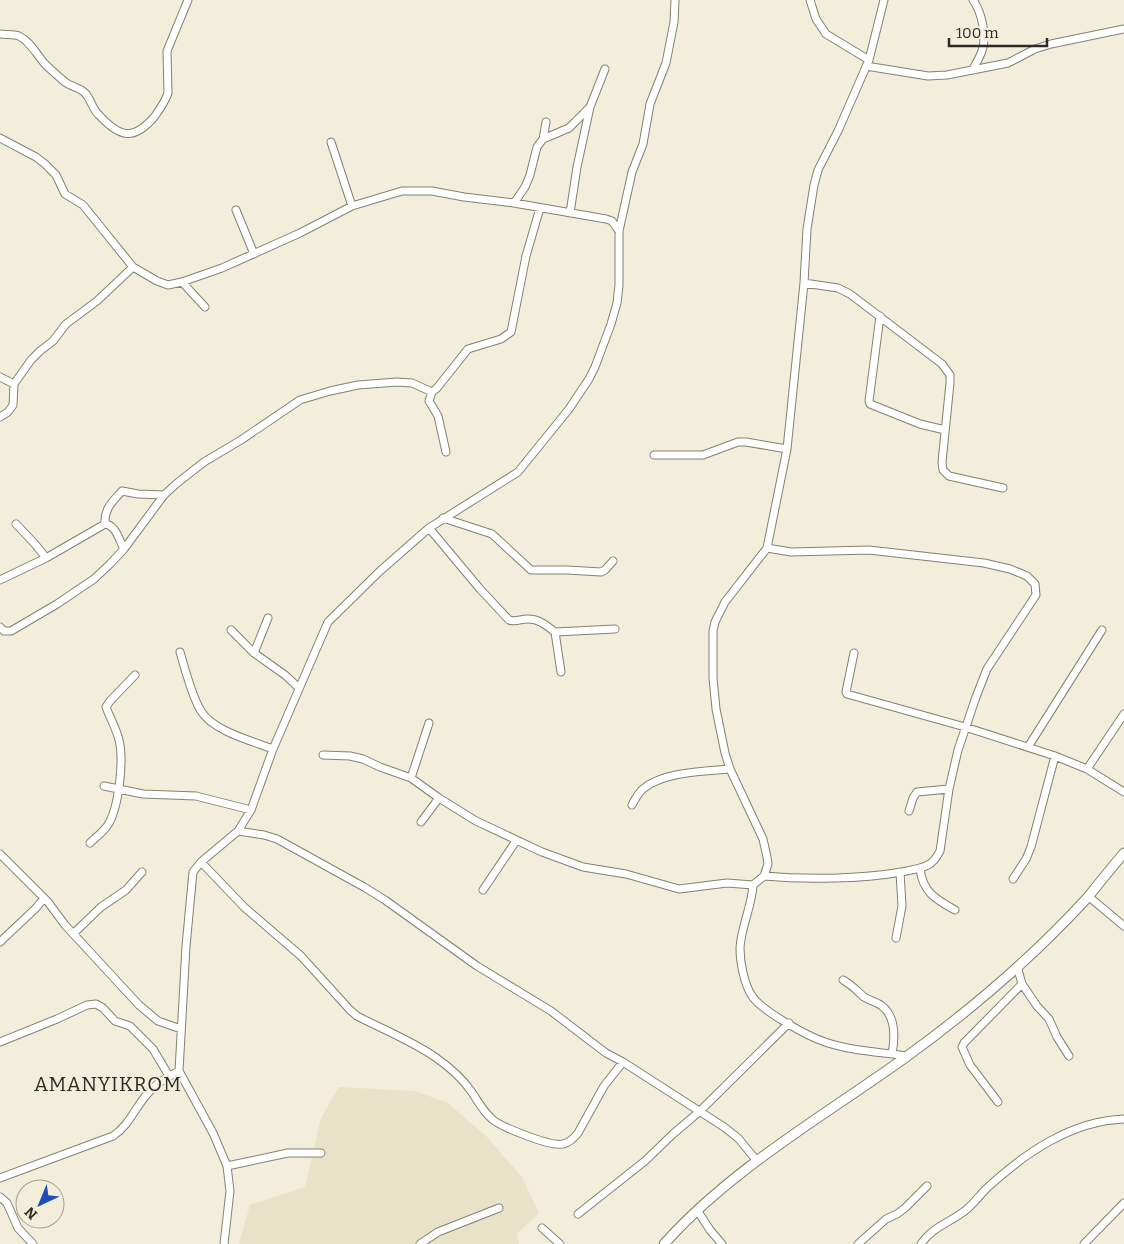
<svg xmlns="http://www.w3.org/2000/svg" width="1124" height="1244" viewBox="0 0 1124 1244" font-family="Bitter,serif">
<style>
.built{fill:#e8e2c9}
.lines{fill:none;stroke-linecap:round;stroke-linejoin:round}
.minor-casing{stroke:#848170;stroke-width:9}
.tertiary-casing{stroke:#848170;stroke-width:11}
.minor{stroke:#fff;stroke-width:7}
.tertiary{stroke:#fff;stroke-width:9}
.labels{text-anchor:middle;stroke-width:4;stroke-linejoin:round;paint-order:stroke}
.quarter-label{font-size:20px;letter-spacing:1px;fill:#2d2b24;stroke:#f2eedb}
</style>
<rect width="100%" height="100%" fill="#f2eedb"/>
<!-- built -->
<path class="built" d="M339,1087L415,1091L448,1103L486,1136L522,1177L539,1213L517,1234L519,1244H239L250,1205L305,1187L321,1118Z"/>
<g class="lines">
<!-- minor casing -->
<g class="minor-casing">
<path id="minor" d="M810,0L816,19L826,34L869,60
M884,0L869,60L838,131L818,170L814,185L807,229L804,283L787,449L767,548L725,602L715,622L713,631V678L716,709L725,753L730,769L763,839L767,857L768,864L764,876L753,885C752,906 741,927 740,948C740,962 744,984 752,996C762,1011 807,1036 825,1042C851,1051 880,1052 907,1056
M973,0C982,13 987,36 982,51C980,57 976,63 973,69
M0,34C6,35 13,34 19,36C30,41 37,55 45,64C51,70 58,76 65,82C71,87 79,87 85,93C91,99 92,109 99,115C120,138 134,141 155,116C160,109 165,102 168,93L167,51L188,0
M866,66L928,76L947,75L1008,63L1035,49L1051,44L1124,29
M0,138L36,157L45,164L56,175L65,194L83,205L133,267L157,281L168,285L182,282L222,268L300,233L352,206L402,191H432L464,197L514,203L606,219L612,221L619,231V285L617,303L611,324L595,367L589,379L569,409L518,472L429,528L380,571L328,622L273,749L251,810L238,831
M543,139L569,128L588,109
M331,142L352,206
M514,203L525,187L530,175L537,147L543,139L546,122
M236,210L254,254
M570,213L577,167L590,107L605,69
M619,231L632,172L643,144L650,104L666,63L674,22L675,0
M182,282L205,307
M804,283L838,288L850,294L942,364L950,375V383L942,462L943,470L949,476L1003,488
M880,316L869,401L870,404L920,424L945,430
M0,377L14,384
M0,417L8,412L13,405L14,384L31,360L40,351L53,341L66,324L97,301L133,267
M446,452L438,416L429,401L432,392L437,388L468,349L501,339L511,332L526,256L540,208
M654,455H703L738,442H746L787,449
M443,518L492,534L531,570H567L601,572L605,570L613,561
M16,524L35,544L46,558
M105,524C104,509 112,502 122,491L138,494L164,495
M429,528L480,589L509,620C516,623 522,618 529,619C539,619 547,626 555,632L561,672
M0,580L46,558L105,524C116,525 119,540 124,549
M0,627L4,631H11L57,604L94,579L110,564L124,549L164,495L176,484L204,462L241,440L300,400L330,391L358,385L397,382L412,383L432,392
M231,630L254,653L285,675L299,688
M555,632L615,629
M180,652C185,669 192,697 201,711C213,731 252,741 273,749
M254,653L268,618
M854,653L846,692L847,694L965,727L1055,756L1087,769L1124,792
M1028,747L1102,630
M323,755L350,756L363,759L380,767L411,778L439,798L476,821L542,852L583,867L626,874L679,889L727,883L753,885
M1087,769L1124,714
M411,778L429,723
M104,786L143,794L196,796L251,810
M632,805C635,799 638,793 643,789C662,772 705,771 730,769
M909,811L913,798L917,792L949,789
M421,822L439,798
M90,843C96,837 105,831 109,823C119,805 124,760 119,740C116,728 110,718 106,707L110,701L135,675
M0,854L48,902L65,925L139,1005L158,1021L181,1029
M201,862L244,907L301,956L350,1010L357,1016C382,1029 412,1041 435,1057C448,1066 462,1078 471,1091C478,1101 482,1110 492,1119C501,1127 551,1147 563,1144C569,1143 574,1138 578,1133L604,1086L623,1062
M920,869C923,892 935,899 955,910
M764,876C807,880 860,879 902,872C911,870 920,869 928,865C934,862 937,857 940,851L949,789L958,750L976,697L987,669L1036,595L1035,584L1027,576L1010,569L984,563L869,550L791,552L767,548
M1013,879L1026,859L1031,847L1055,756
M483,890L516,841
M1088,896L1124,926
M73,934L101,907L126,890L142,872
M896,938L902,906L900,872
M0,942L36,908L44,898
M843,980C852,985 857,991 864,997C870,1001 877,1002 882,1006C896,1017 895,1038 892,1054
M1022,984L1037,1006L1049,1019L1057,1037L1069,1056
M0,1042L57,1019L87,1005L96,1004L103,1008L115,1021L130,1026L153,1049L169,1076
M998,1102L970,1065L962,1047L964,1043L1022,984L1017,966
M227,1166L288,1153H321
M0,1178L113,1136C130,1125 136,1105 150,1091C158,1082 169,1076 179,1071
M0,1197L7,1203L18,1228L33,1244
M697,1210L710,1230L722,1244
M578,1214L645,1161L673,1134L700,1111L789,1023
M542,1228L560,1244
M224,1244L230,1191L227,1166L213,1133L179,1071L186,946L193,872L201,862L238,831L264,835L277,839L364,887L385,900L477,966L551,1011L606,1053L623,1062L724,1127L738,1138L757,1161
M420,1244L438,1232L499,1208
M858,1244L886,1219L897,1214L905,1208L927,1186
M921,1244C932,1227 951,1222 966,1210C974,1203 980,1195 987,1188C1025,1153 1071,1121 1124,1119
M1084,1244L1124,1203"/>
</g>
<!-- tertiary casing -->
<g class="tertiary-casing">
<path id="tertiary" d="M664,1244C732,1168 824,1116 906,1057C971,1010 1034,956 1088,897C1100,882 1112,867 1124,853"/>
</g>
<!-- minor -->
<use href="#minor" class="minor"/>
<!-- tertiary -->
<use href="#tertiary" class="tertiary"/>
</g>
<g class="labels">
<!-- quarter labels -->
<g class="quarter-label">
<text x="108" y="1091">AMANYIKROM</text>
</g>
</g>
<!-- north arrow -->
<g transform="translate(40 1204) rotate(224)"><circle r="24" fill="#f2eedb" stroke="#a3a092"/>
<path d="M0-4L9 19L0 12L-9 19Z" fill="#1e4cb9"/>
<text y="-8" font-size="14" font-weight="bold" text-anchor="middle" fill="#2d2b24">N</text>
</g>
<!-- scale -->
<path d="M949 38v8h98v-8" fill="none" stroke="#2d2b24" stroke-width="2.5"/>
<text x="956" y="38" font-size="15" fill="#2d2b24" stroke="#f2eedb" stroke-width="4" paint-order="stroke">100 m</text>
</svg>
